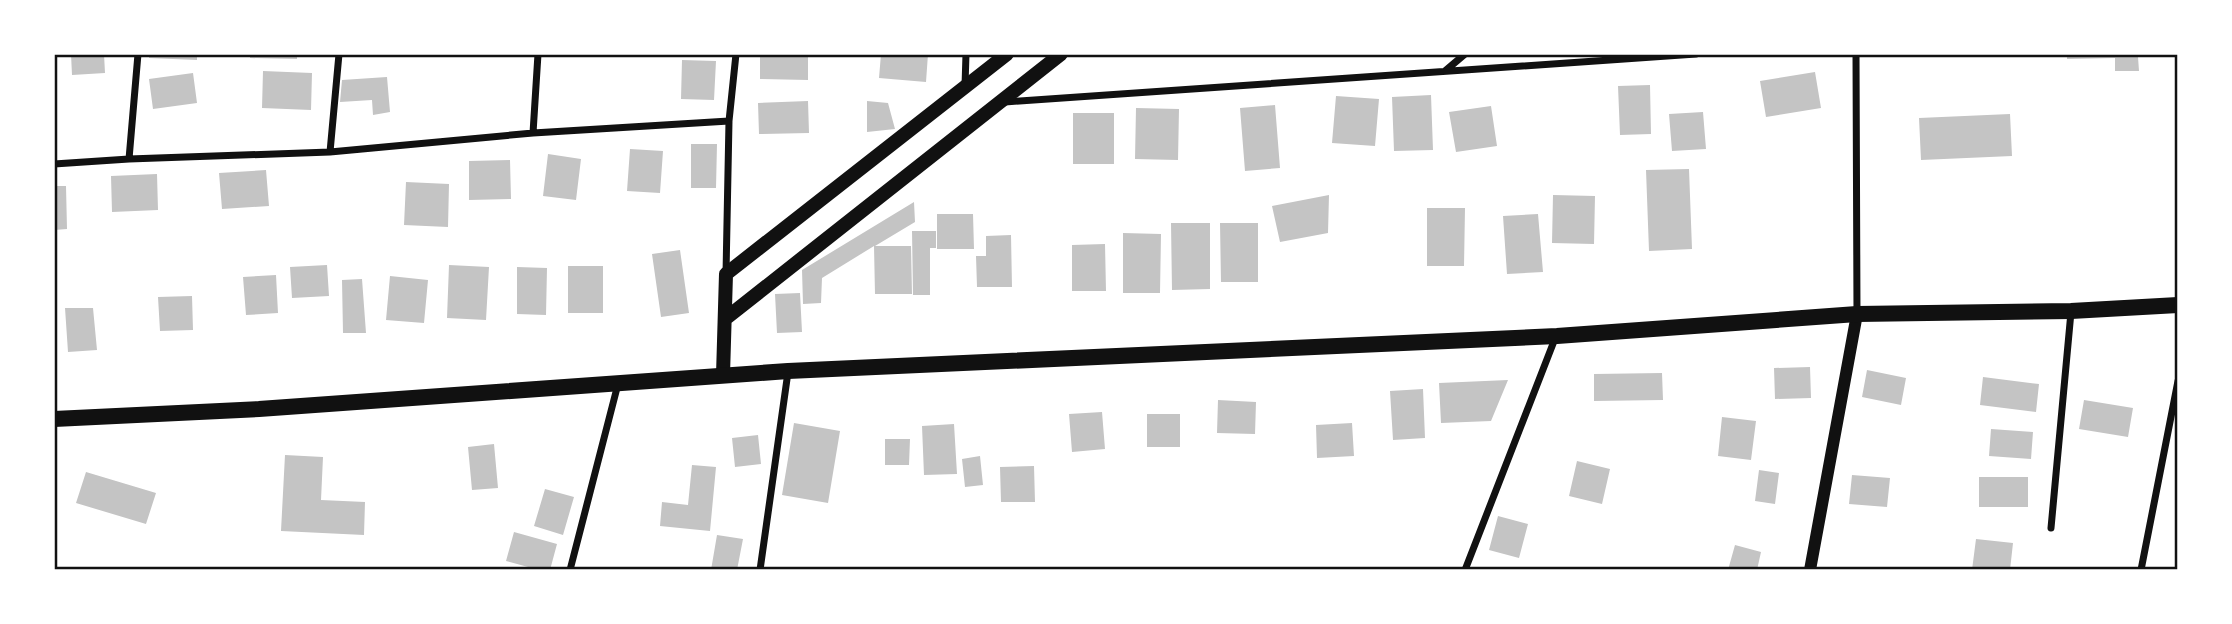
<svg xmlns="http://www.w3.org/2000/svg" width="2232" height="624" viewBox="0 0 2232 624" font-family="'Fira Sans',sans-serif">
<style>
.building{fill:#c4c4c4}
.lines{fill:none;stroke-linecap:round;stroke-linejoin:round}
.minor{stroke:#111;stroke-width:7}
.tertiary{stroke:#111;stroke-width:12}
.secondary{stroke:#111;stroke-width:14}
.primary{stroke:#111;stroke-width:16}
.neatline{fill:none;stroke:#111;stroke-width:2.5}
</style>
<rect width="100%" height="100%" fill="#fff"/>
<!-- building -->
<path class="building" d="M71,54H104L105,73L72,75Z
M149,54H197V60L149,58Z
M250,54H297V59L250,58Z
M760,54H808V80L760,79Z
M881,54H928L926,82L879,78Z
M2067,54H2160V56L2138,57L2139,71H2115V58L2067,59Z
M682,60L716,61L714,100L681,99Z
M263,71L312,73L311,110L262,108Z
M1815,72L1821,108L1766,117L1760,81Z
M193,73L197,103L153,109L149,79Z
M387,77L390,112L373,115L372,100L340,102L342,80Z
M1650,85L1651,134L1620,135L1618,86Z
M1431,95L1433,150L1394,151L1392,97Z
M1336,96L1379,99L1375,146L1332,143Z
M808,101L809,133L759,134L758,103Z
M867,101L888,103L895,129L867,132Z
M1275,105L1280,168L1245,171L1240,108Z
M1491,106L1497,146L1456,152L1449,112Z
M1136,108L1179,109L1178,160L1135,159Z
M1703,112L1706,149L1672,151L1669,114Z
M1073,113H1114V164H1073Z
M2010,114L2012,156L1921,160L1919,118Z
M691,144H717L716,188H691Z
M630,149L663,151L660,193L627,191Z
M548,154L581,159L576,200L543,196Z
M510,160L511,199L469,200V161Z
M1689,169L1692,249L1649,251L1646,170Z
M266,170L269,206L222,209L219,173Z
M157,174L158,210L112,212L111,176Z
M406,182L449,184L448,227L404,225Z
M54,186H66L67,229L54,230Z
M1329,195L1328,233L1280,242L1272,206Z
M1553,195L1595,196L1594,244L1552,243Z
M914,202L915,222L875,246H911L912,294H875L874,246L822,278L821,303L803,304L802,270Z
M1427,208H1465L1464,266H1427Z
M937,214H973L974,249H937Z
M1538,214L1543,272L1507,274L1503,216Z
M1171,223H1210V289L1172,290Z
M1220,223H1258V282H1221Z
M912,231H936V248H930V295H913Z
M1123,233L1161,234L1160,293H1123Z
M1011,235L1012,287H977L976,256H986V236Z
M1105,244L1106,291H1072V245Z
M680,250L689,313L661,317L652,254Z
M327,265L329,296L292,298L290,267Z
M449,265L489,267L486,320L447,318Z
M568,266H603V313H568Z
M517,267L547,268L546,315L517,314Z
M276,275L278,313L246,315L243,277Z
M390,276L428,280L424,323L386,320Z
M362,279L366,333H343L342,280Z
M800,293L802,332L777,333L775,294Z
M192,296L193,330L160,331L158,297Z
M65,308H93L97,350L68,352Z
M1810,367L1811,398L1775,399L1774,368Z
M1867,370L1906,378L1901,405L1862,397Z
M1662,373L1663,400L1594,401V374Z
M1983,377L2039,384L2036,412L1980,405Z
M1508,380L1491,421L1441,423L1439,383Z
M1423,389L1425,438L1393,440L1390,391Z
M1218,400L1256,402L1255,434L1217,433Z
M2084,400L2133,408L2128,437L2079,429Z
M1102,412L1105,449L1072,452L1069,414Z
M1147,414H1180V447H1147Z
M1722,417L1756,421L1751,460L1718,456Z
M794,423L840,431L828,503L782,495Z
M1352,423L1354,456L1317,458L1316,425Z
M954,424L957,474L924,475L922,426Z
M1991,429L2033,432L2031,459L1989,456Z
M758,435L761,464L735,467L732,438Z
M885,439H910L909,465H885Z
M494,444L498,488L472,490L468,447Z
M285,455L323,457L321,500L365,502L364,535L281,531Z
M980,456L983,485L965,487L962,459Z
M1577,461L1610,469L1602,504L1569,496Z
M692,465L716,467L710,531L660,526L662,502L688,505Z
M1034,466L1035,502H1001L1000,467Z
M1759,470L1779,473L1775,504L1755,501Z
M86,472L156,493L146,524L76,503Z
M1852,475L1890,478L1887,507L1849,504Z
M1979,477H2028V507H1979Z
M545,489L574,497L563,535L534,526Z
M1498,516L1528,524L1519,558L1489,550Z
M514,532L557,544L550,570H539L506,561Z
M717,535L743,539L737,570H711Z
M1976,539L2013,543L2010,570H1972Z
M1735,545L1761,552L1757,570H1728Z"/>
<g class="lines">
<!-- minor -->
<path class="minor" d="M1856,54L1857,313
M1445,71L1465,54
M965,86L966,54
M1005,102L1696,54
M533,133L538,54
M330,152L339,54
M129,159L138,54
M54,164L129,159L330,152L533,133L729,121
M726,274L729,121L736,54
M2051,528L2071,312
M570,570L618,384
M760,570L788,372
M1465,570L1556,336
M2141,570L2178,381"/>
<!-- tertiary -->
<path class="tertiary" d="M1810,570L1857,314"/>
<!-- secondary -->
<path class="secondary" d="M725,319L1061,54
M723,375L726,274L1007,54"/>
<!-- primary -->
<path class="primary" d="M54,419L259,409L788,371L1557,336L1857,314L2071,311L2178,305"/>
</g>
<!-- border -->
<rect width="2232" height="624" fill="none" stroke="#ffffff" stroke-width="112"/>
<rect x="56" y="56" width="2120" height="512" class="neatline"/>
</svg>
